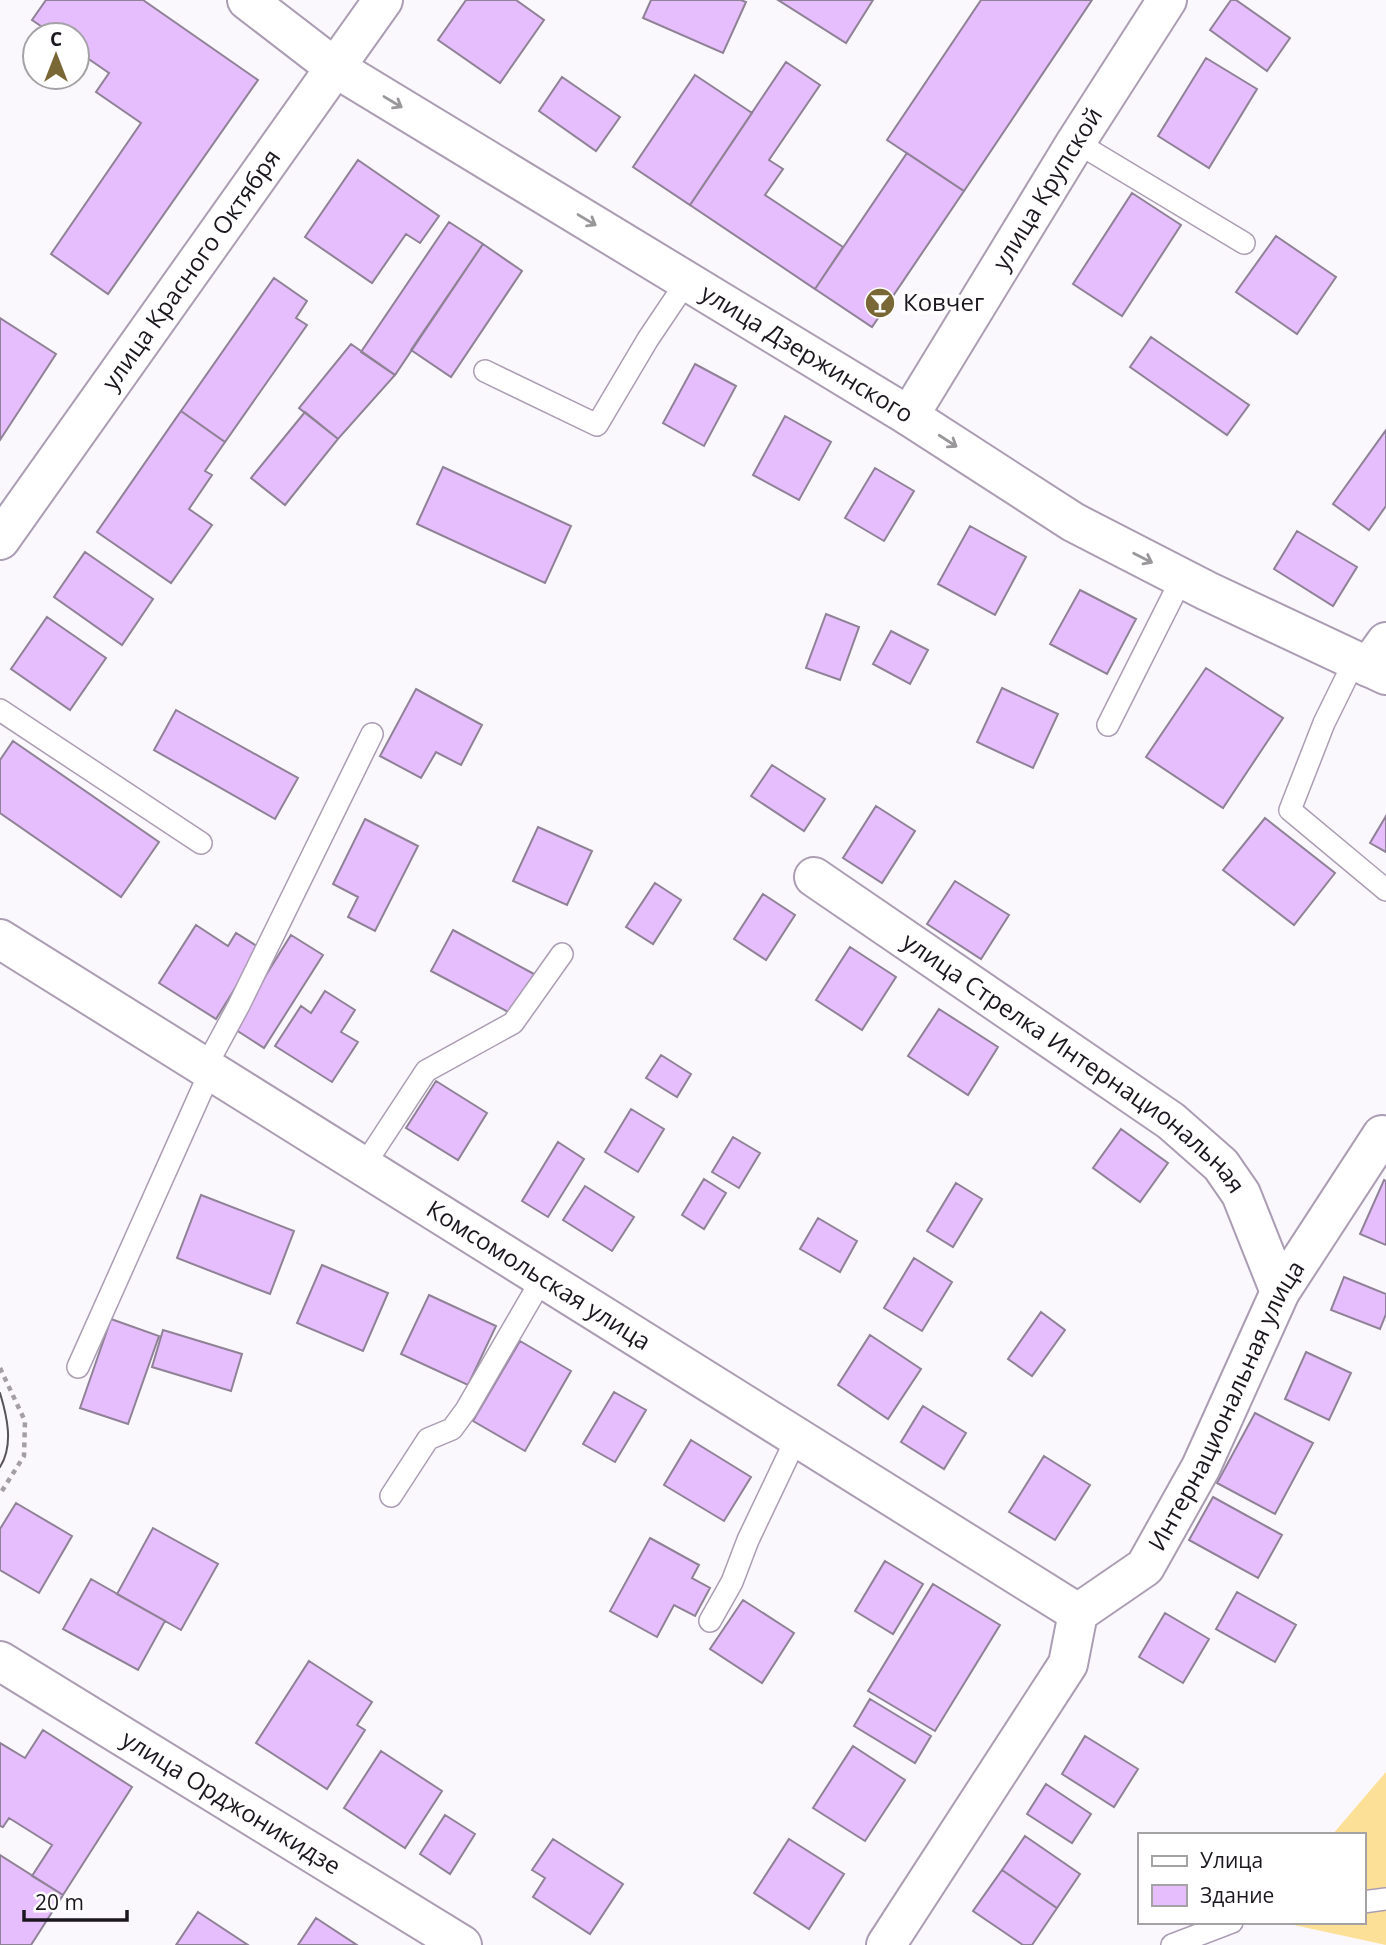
<svg xmlns="http://www.w3.org/2000/svg" width="1386" height="1945" viewBox="0 0 1386 1945" font-family="'Open Sans',sans-serif">
<style>
.green{fill:#fce098}
.building{fill:#e6bdfd;stroke:#8f8297;stroke-width:2}
.lines{fill:none;stroke-linecap:round;stroke-linejoin:round}
.service-casing{stroke:#ab9db3;stroke-width:24}
.minor-casing{stroke:#ab9db3;stroke-width:42}
.secondary-casing{stroke:#ab9db3;stroke-width:42}
.path{stroke:#a39fa5;stroke-width:4.5;stroke-dasharray:5 5;stroke-linecap:butt}
.service{stroke:#fff;stroke-width:21}
.minor{stroke:#fff;stroke-width:38}
.secondary{stroke:#fff;stroke-width:38}
.tram{stroke:#565259;stroke-width:2}
.oneway{stroke:#99979a}
.labels{text-anchor:middle;stroke-width:7;stroke-linejoin:round;paint-order:stroke}
.street-label{font-size:24px;fill:#1c171f;stroke:#fff}
.poi-label{font-size:24px;fill:#1c171f;stroke:#fff;text-anchor:start}
</style>
<rect width="100%" height="100%" fill="#fbf8fd"/>
<!-- green -->
<path class="green" d="M1386,1772V1945L1280,1922H1363V1835H1332Z"/>
<!-- building -->
<path class="building" d="M46,0H143L258,80L108,294L51,254L141,123L96,92L109,73L77,51V35H54L32,20Z
M466,0H516L544,20L500,83L438,40Z
M651,0H741L746,2L723,53L643,18Z
M778,0H873L846,43Z
M981,0H1092L964,191L887,140Z
M1231,0H1236L1290,38L1267,71L1210,30Z
M1206,58L1257,89L1209,168L1158,136Z
M786,62L820,85L769,160L783,169L765,195L843,247L815,289L690,205Z
M695,75L752,113L690,205L633,167Z
M562,77L620,117L596,151L539,111Z
M907,153L964,191L872,327L815,289Z
M358,160L439,216L420,243L406,234L372,283L305,237Z
M1132,193L1181,225L1122,316L1073,284Z
M449,222L483,244L395,375L361,352Z
M1276,236L1336,277L1297,334L1236,292Z
M483,244L522,271L451,377L411,350Z
M274,278L307,301L296,318L307,325L225,442L181,411Z
M0,318L56,354L0,440Z
M1151,337L1249,405L1227,435L1130,367Z
M351,344L395,375L338,439L299,408Z
M695,364L736,386L704,446L663,423Z
M181,411L225,442L205,471L212,475L189,509L212,525L171,583L97,532Z
M305,412L338,439L285,505L251,478Z
M785,416L831,442L799,500L753,475Z
M1386,430V506L1369,530L1333,504Z
M443,467L571,526L545,583L417,524Z
M875,468L914,491L884,541L845,518Z
M970,526L1026,557L995,615L938,584Z
M1297,531L1357,567L1333,606L1274,569Z
M85,552L153,599L122,645L54,597Z
M1080,590L1136,619L1107,674L1050,644Z
M826,614L859,627L840,680L806,668Z
M47,617L106,658L70,710L11,669Z
M891,631L928,650L910,684L873,664Z
M1206,668L1283,718L1223,808L1146,757Z
M1002,688L1058,714L1033,768L977,742Z
M416,689L482,725L461,765L436,752L421,778L380,756Z
M176,710L298,778L275,819L154,750Z
M13,741L159,842L121,897L0,813V760Z
M772,765L825,799L804,831L751,796Z
M876,806L915,831L882,883L843,858Z
M1386,816V852L1370,843Z
M1265,818L1335,873L1294,925L1223,870Z
M365,819L418,846L375,931L348,917L358,897L333,884Z
M538,827L592,851L567,905L513,881Z
M955,881L1009,915L981,959L927,924Z
M655,883L681,900L653,944L626,927Z
M763,894L795,915L766,960L734,939Z
M196,925L228,946L236,933L260,948L216,1019L159,983Z
M453,930L534,974L512,1014L431,971Z
M291,935L323,955L264,1048L233,1028Z
M850,947L896,977L862,1030L816,1000Z
M325,991L355,1010L341,1032L358,1042L332,1082L275,1046L301,1006L311,1013Z
M939,1009L998,1047L968,1095L908,1056Z
M661,1055L691,1074L677,1097L646,1078Z
M436,1081L487,1113L458,1160L406,1128Z
M631,1109L664,1129L638,1172L605,1152Z
M1121,1129L1168,1163L1140,1202L1093,1168Z
M733,1137L760,1153L739,1188L712,1172Z
M558,1142L584,1159L548,1217L522,1201Z
M704,1179L726,1193L704,1229L682,1215Z
M1384,1180L1386,1181V1245L1360,1234Z
M956,1183L982,1199L953,1247L927,1231Z
M585,1186L634,1217L612,1251L563,1220Z
M201,1195L294,1231L270,1294L177,1258Z
M818,1218L857,1241L840,1272L800,1249Z
M914,1258L952,1282L922,1331L884,1308Z
M322,1265L388,1293L363,1351L297,1323Z
M1344,1277L1386,1294V1314L1380,1329L1331,1310Z
M429,1295L496,1326L468,1385L401,1354Z
M1041,1312L1065,1330L1032,1376L1008,1359Z
M111,1319L159,1336L128,1424L80,1408Z
M163,1330L242,1354L231,1391L152,1367Z
M870,1335L921,1369L888,1419L838,1385Z
M520,1341L571,1371L525,1451L473,1421Z
M1306,1352L1351,1373L1329,1420L1285,1399Z
M614,1392L646,1410L615,1462L583,1444Z
M923,1406L966,1433L944,1469L901,1442Z
M1255,1413L1313,1443L1275,1514L1217,1483Z
M691,1440L751,1477L724,1521L664,1485Z
M1044,1456L1090,1485L1055,1540L1009,1512Z
M1213,1497L1282,1535L1258,1578L1189,1540Z
M16,1503L72,1536L39,1593L0,1570V1529Z
M153,1528L218,1564L181,1630L117,1594Z
M650,1538L699,1565L692,1578L710,1588L695,1616L674,1605L657,1637L610,1611Z
M885,1561L923,1584L893,1634L855,1611Z
M91,1579L165,1621L138,1670L63,1629Z
M933,1584L1000,1625L935,1731L868,1691Z
M1237,1592L1296,1625L1275,1662L1216,1629Z
M743,1600L794,1633L762,1683L710,1649Z
M1165,1613L1209,1639L1183,1683L1139,1657Z
M309,1661L372,1702L357,1725L365,1730L327,1789L256,1743Z
M870,1699L931,1736L915,1763L854,1726Z
M43,1730L132,1787L63,1895L32,1876L52,1845L9,1818L3,1827L0,1826V1743L25,1758Z
M1085,1736L1138,1769L1114,1807L1062,1774Z
M853,1746L905,1780L865,1841L813,1808Z
M381,1751L442,1791L405,1848L344,1808Z
M1046,1784L1091,1814L1072,1843L1027,1814Z
M445,1815L475,1834L450,1874L420,1854Z
M1025,1836L1080,1874L1057,1908L1002,1870Z
M553,1839L623,1884L590,1934L533,1897L545,1878L532,1870Z
M789,1839L844,1874L809,1929L754,1893Z
M0,1855L63,1895L31,1945H0Z
M1002,1870L1057,1908L1032,1945H1023L973,1911Z
M198,1912L248,1945H176Z
M316,1918L357,1945H298Z"/>
<g class="lines">
<!-- service casing -->
<g class="service-casing">
<path id="service" d="M1076,142L1244,243
M485,371L597,425L648,339L687,281
M1355,660L1324,723L1290,810L1386,890
M0,710L201,843
M1108,725L1182,578
M205,1068L239,1005L372,734
M363,1167L426,1071L513,1023L562,954
M78,1367L210,1072
M391,1496L428,1439L452,1429L466,1410L542,1279
M710,1621L732,1582L748,1540L797,1437
M1363,1902L1386,1899
M1172,1945L1232,1922"/>
</g>
<!-- minor casing -->
<g class="minor-casing">
<g id="minor">
<path d="M247,0L334,67"/>
<path id="s1" d="M909,416L1076,142L1167,0"/>
<path d="M1368,667L1386,642"/>
<path id="s2" d="M814,877L1171,1121L1221,1165L1241,1194L1280,1292"/>
<path id="s3" d="M0,939L1078,1613"/>
<path id="s4" d="M0,1661L462,1945"/>
<path id="s5" d="M886,1945L1068,1664L1078,1613L1145,1567L1201,1467L1280,1292L1382,1135"/>
</g>
</g>
<!-- secondary casing -->
<g class="secondary-casing">
<g id="secondary">
<path id="s6" d="M334,67L909,416L1073,522L1207,591L1386,675"/>
<path id="s7" d="M0,540L383,0"/>
</g>
</g>
<!-- path -->
<path class="path" d="M0,1368L25,1421L24,1456L0,1494"/>
<!-- service -->
<use href="#service" class="service"/>
<!-- minor -->
<use href="#minor" class="minor"/>
<!-- secondary -->
<use href="#secondary" class="secondary"/>
<!-- tram -->
<path class="tram" d="M0,1393C7,1416 14,1445 0,1467"/>
</g>
<!-- one-way arrows -->
<defs><path id="oneway-shaft" d="M-6 0H5M1.5-3L5.5 0L1.5 3" fill="none" stroke-width="1.6" stroke-linecap="round" stroke-linejoin="round" transform="scale(1.75)"/></defs>
<g class="oneway">
<use href="#oneway-shaft" transform="translate(393 102) rotate(31)"/>
<use href="#oneway-shaft" transform="translate(587 220) rotate(31)"/>
<use href="#oneway-shaft" transform="translate(948 441) rotate(33)"/>
<use href="#oneway-shaft" transform="translate(1143 558) rotate(27)"/>
</g>
<!-- icons -->
<defs>
<g id="bar-disc" transform="scale(1.575)"><circle r="9.5" fill="#7a6736" stroke="#fff"/><path d="M-6-5H6L.8 .8V4.5H3.5V6h-7V4.5H-.8V.8Z" fill="#fff"/></g>
</defs>
<g fill-rule="evenodd">
<use href="#bar-disc" x="880" y="303"/>
</g>
<g class="labels">
<!-- street labels -->
<g class="street-label">
<text dy="8" stroke="none"><textPath href="#s1" startOffset="266">улица Крупской</textPath></text>
<text dy="8" stroke="none"><textPath href="#s7" startOffset="331">улица Красного Октября</textPath></text>
<text dy="8" stroke="none"><textPath href="#s6" startOffset="553">улица Дзержинского</textPath></text>
<text dy="8" stroke="none"><textPath href="#s2" startOffset="320">улица Стрелка Интернациональная</textPath></text>
<text dy="8" stroke="none"><textPath href="#s3" startOffset="635">Комсомольская улица</textPath></text>
<text dy="8" stroke="none"><textPath href="#s5" startOffset="649">Интернациональная улица</textPath></text>
<text dy="8" stroke="none"><textPath href="#s4" startOffset="271">улица Орджоникидзе</textPath></text>
</g>
<!-- poi labels -->
<g class="poi-label">
<text x="903" y="311">Ковчег</text>
</g>
</g>
<!-- legend -->
<rect x="1138" y="1833" width="228" height="91" fill="#ffffff" stroke="#a4a2a5" stroke-width="2"/>
<rect x="1152" y="1856" width="35" height="10" fill="#ffffff" stroke="#a4a2a5" stroke-width="2"/>
<text x="1200" y="1868" font-size="21" fill="#1c171f">Улица</text>
<rect x="1152" y="1885" width="35" height="21" fill="#e6bdfd" stroke="#a4a2a5" stroke-width="2"/>
<text x="1200" y="1903" font-size="21" fill="#1c171f">Здание</text>
<!-- north arrow -->
<g transform="translate(56 56)"><circle r="33" fill="#ffffff" stroke="#a4a2a5" stroke-width="2"/>
<path d="M0-5L12 26L0 18L-12 26Z" fill="#7a6736"/>
<text y="-10" font-size="19" font-weight="bold" text-anchor="middle" fill="#1c171f">С</text>
</g>
<!-- scale -->
<path d="M24 1910v10h103v-10" fill="none" stroke="#1c171f" stroke-width="3.5"/>
<text x="35" y="1910" font-size="21" fill="#1c171f" stroke="#ffffff" stroke-width="5" paint-order="stroke">20 m</text>
</svg>
